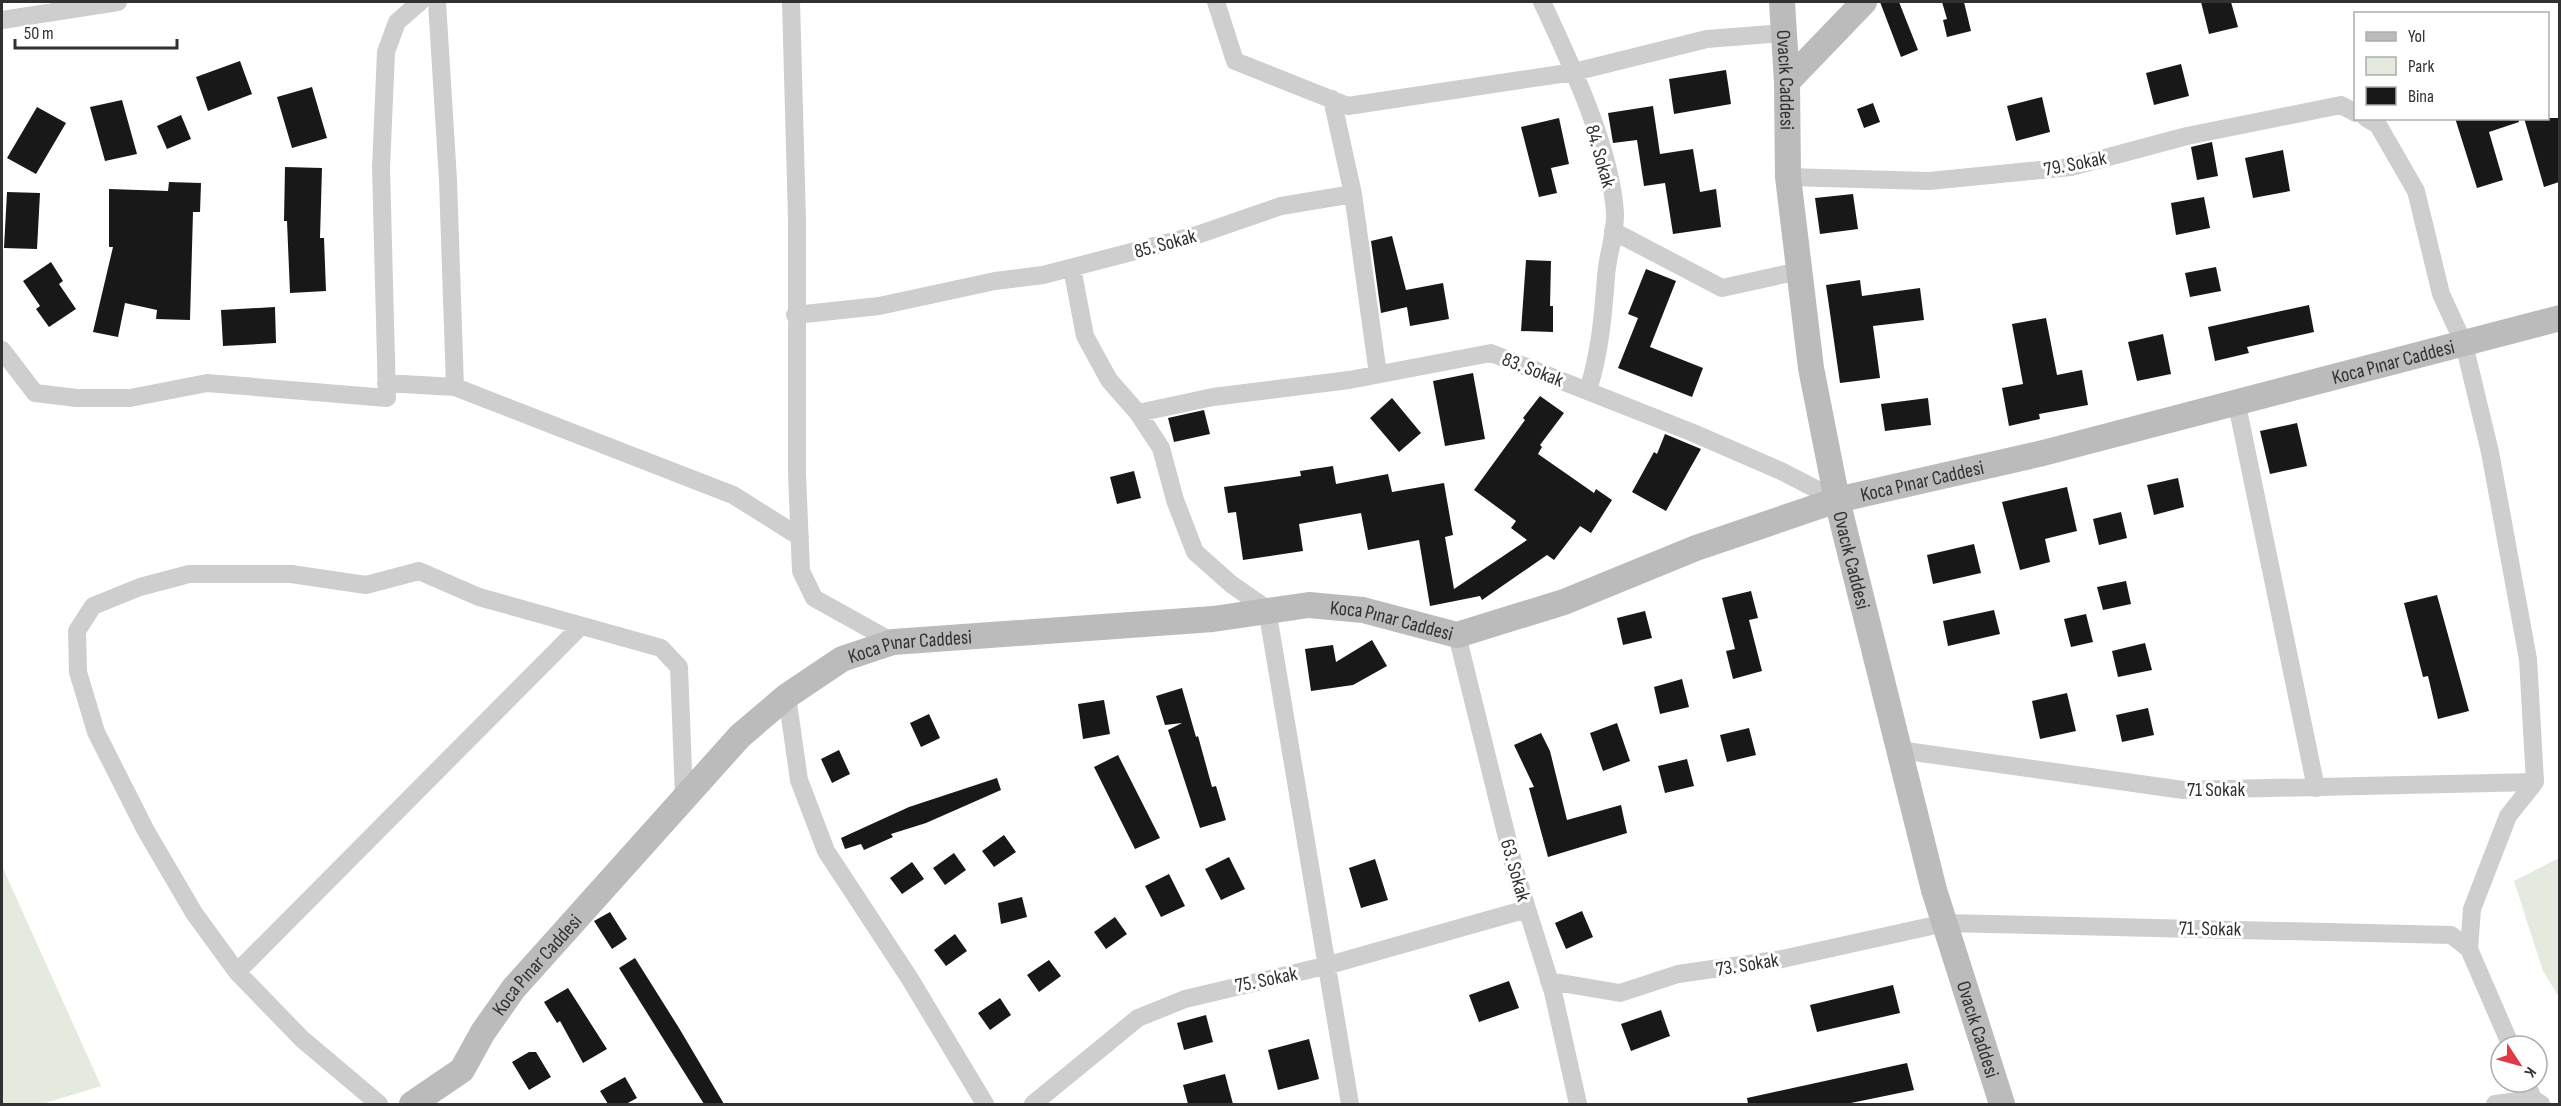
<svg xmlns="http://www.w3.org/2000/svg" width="2561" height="1106" viewBox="0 0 2561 1106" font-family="'Sofia Sans Condensed',sans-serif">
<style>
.green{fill:#e4eadd}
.building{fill:#181818}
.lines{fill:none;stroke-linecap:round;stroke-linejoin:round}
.street{stroke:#cecece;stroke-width:18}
.secondary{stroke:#bbb;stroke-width:26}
.labels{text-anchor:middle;stroke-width:6;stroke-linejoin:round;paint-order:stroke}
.street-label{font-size:20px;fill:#313131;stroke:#fff}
</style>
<rect width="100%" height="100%" fill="#fff"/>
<!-- green -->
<path class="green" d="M2559,858V997L2543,971L2514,881Z
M2,866L101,1086L42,1104H2Z"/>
<!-- building -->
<path class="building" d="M1880,2H1899L1918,50L1901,57Z
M1942,2H1964L1971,31L1947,37L1943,20L1947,19Z
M2201,2H2231L2238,27L2209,34Z
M240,61L252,94L208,111L196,77Z
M2181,64L2189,96L2154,105L2146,73Z
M1726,70L1731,104L1674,114L1669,79Z
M312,87L327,138L292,148L277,97Z
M2042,97L2050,132L2016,141L2007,106Z
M122,100L137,154L105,161L90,107Z
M1873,103L1880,122L1864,128L1857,109Z
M1653,106L1660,154L1693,149L1700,192L1716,189L1721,227L1673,234L1665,183L1644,186L1637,140L1613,143L1608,113Z
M37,107L66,123L36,174L7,158Z
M181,115L191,139L167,149L157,126Z
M1559,118L1569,164L1551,168L1557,193L1539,197L1521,127Z
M2455,118H2518L2519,122L2489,132L2503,180L2477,188Z
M2524,118H2559V182L2544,187Z
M2212,142L2218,176L2197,180L2191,147Z
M2283,150L2290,191L2253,198L2245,158Z
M285,167L322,168L320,238H324L326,291L290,293L287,221H284Z
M169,182L201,183L200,212H193L190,320L156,319L157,310L125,303L118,337L93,332L113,247H109V189L168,191Z
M7,192L40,193L37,249L4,248Z
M1853,194L1858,229L1820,234L1815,198Z
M2204,197L2210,228L2176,235L2171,203Z
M1392,236L1406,290L1443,283L1449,319L1410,326L1407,307L1381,313L1371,241Z
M1526,260L1551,261L1550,306H1553V332L1521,331Z
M51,262L63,281L59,284L76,309L49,327L36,309L40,306L23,281Z
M2216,267L2221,291L2190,297L2185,273Z
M1646,269L1676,281L1650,347L1703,368L1692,397L1618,368L1638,318L1628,314Z
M1860,280L1862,296L1920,288L1924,320L1873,326L1880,378L1840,383L1826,285Z
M2309,305L2314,332L2247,347L2249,353L2215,361L2208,327Z
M275,307L276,343L223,346L221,310Z
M2046,318L2057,375L2082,370L2088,405L2039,414L2040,419L2009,426L2002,388L2023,384L2012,324Z
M2163,334L2171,374L2137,381L2128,342Z
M1473,373L1485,439L1445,446L1433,381Z
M1540,396L1564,413L1540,445L1542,447L1538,454L1594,493L1596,489L1612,500L1591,533L1580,526L1554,560L1547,555L1482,600L1480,596L1430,606L1419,540L1368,550L1361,513L1299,524L1303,551L1243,560L1236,512L1228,513L1224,487L1301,476L1300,471L1333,466L1336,484L1388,474L1392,492L1444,483L1453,535L1445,537L1454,589L1527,540L1511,528L1516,521L1474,490L1525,420L1523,418Z
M1392,398L1421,433L1399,452L1370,418Z
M1928,398L1931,425L1885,431L1881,404Z
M1204,410L1210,434L1174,442L1168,418Z
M2297,423L2307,466L2270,474L2260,431Z
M1665,434L1701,449L1666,511L1632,492L1654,452L1657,454Z
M1134,471L1141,498L1117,504L1110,477Z
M2178,478L2184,507L2154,515L2147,485Z
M2067,487L2077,531L2045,539L2050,562L2020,570L2002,502Z
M2121,512L2127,538L2099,545L2093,519Z
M1974,544L1981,573L1933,584L1927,555Z
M2126,581L2131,604L2103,610L2097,587Z
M1751,591L1758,618L1749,620L1762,671L1733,679L1726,651L1735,649L1722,598Z
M2437,595L2469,711L2438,719L2428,676L2423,677L2404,603Z
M1994,610L2000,634L1948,646L1943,621Z
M1645,611L1652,638L1623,645L1617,618Z
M2086,614L2093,642L2071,647L2064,619Z
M1372,640L1387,666L1353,685L1311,691L1305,649L1333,645L1336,662Z
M2145,643L2152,670L2118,677L2112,651Z
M1682,679L1689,707L1660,714L1654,687Z
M1182,688L1196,737L1198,736L1212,787L1216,786L1226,820L1200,828L1168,730L1182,723L1165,725L1156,696Z
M2067,693L2076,731L2040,739L2032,701Z
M1104,700L1110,734L1083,739L1078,704Z
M2148,708L2154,735L2122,742L2116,715Z
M929,714L940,738L921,747L910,723Z
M1617,723L1630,761L1603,771L1590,733Z
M1749,728L1756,755L1727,762L1720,735Z
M1541,733L1550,751L1567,820L1621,805L1627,833L1548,857L1529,788L1534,787L1514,745Z
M839,750L850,774L832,783L821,759Z
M1118,755L1160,838L1135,849L1094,767Z
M1687,759L1694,786L1665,793L1658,766Z
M997,778L1001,790L926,823L891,834L893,837L864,850L861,844L845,849L841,838L909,807Z
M1004,835L1016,852L994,867L982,851Z
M954,853L966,870L945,885L933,868Z
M1229,857L1245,889L1221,900L1205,869Z
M1375,859L1388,900L1361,908L1349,868Z
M912,862L924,879L902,894L890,878Z
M1169,874L1185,906L1161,917L1145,886Z
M1022,897L1027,917L1001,924L998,903Z
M1582,911L1593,937L1566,949L1555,923Z
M610,912L627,939L612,949L594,921Z
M1115,917L1127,934L1106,949L1094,932Z
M955,934L967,951L946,966L934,950Z
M635,958L679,1028L724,1104H704L619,968Z
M1049,960L1061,976L1039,992L1027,975Z
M1509,981L1519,1008L1479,1022L1469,995Z
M1893,985L1900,1013L1817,1032L1810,1005Z
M568,988L607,1049L583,1063L560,1021L557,1023L544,1002Z
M1000,998L1011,1015L990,1030L978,1013Z
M1661,1010L1670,1036L1631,1051L1621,1024Z
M1206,1015L1213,1042L1184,1050L1177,1023Z
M1309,1039L1319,1079L1278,1090L1268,1050Z
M529,1052H536L551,1077L529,1090L512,1062Z
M1907,1063L1914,1090L1846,1104H1748L1747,1098Z
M1225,1074L1233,1104H1188L1183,1085Z
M625,1077L637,1098L626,1104H608L600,1091Z"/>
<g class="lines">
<!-- street -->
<path class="street" d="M437,2L448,180L455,387
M791,2L797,220V474L801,571L814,598L893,642
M1216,2L1235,61L1348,106L1574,72L1707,39L1784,33
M1542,2C1570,62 1611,148 1615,213C1616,234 1607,256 1606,277C1603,316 1600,353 1588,390
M2,20L118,2
M1332,99L1353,194
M2366,118L2378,125L2416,191L2441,294L2464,344L2490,452L2528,659L2535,782L2508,816L2472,909L2469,949L2511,1046
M1788,177L1929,181L2071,167L2187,136L2341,105L2356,113
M1613,231L1722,288L1799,271
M1072,268L1085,336L1109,380L1138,413L1161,448L1175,500L1195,552L1231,584L1267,609L1350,1104
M795,315L879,306L995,281L1043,275L1197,235L1281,206L1353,194L1378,374
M2,350L35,393L77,398H130L207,383L387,398L381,168L386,52L397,22L420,2
M386,383L455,387L733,495L800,537
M2236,400L2316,788
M1138,413L1213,397L1349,380L1491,353L1691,432L1781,471L1837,500
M1457,635L1515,870L1553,992L1578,1104
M787,696L799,780L826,851L910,979L985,1104
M1899,750L2183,790L2535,782
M237,972L581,626
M1549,981L1620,993L1678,974L1782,959L1945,923L2451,935L2469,949
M2526,1082L2533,1099L2541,1104
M379,1104L302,1039L237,972L194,913L146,831L96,732L78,672L77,631L93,606L140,587L189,574H291L366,585L419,571L479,597L661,648L679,667L684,797
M1033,1104L1138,1018L1185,999L1329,965L1527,909
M2495,1104L2533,1099"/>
<!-- secondary -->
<g class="secondary">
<path id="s1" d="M1782,2L1787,82L1788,177L1811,368L1837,500L1934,890L2002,1104"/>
<path d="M1787,82L1864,2"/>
<path id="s2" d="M412,1104L462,1070L483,1032L514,988L740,736L787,696L842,659L893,642L1213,619L1309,605L1363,610L1457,635L1564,602L1696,548L1837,500L2043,453L2560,318"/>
</g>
</g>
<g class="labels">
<!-- street labels -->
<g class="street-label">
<text dy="7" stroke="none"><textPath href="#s1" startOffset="78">Ovacık Caddesi</textPath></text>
<text transform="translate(1601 156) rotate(74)" y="7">84. Sokak</text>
<text transform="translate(2075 163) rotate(-11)" y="7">79. Sokak</text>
<text transform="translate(1165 243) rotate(-15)" y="7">85. Sokak</text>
<text dy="7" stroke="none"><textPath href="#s2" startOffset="2224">Koca Pınar Caddesi</textPath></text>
<text transform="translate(1533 369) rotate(21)" y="7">83. Sokak</text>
<text dy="7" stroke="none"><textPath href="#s2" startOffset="1738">Koca Pınar Caddesi</textPath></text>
<text dy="7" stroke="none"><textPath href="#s1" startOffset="564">Ovacık Caddesi</textPath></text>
<text dy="7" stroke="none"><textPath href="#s2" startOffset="1180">Koca Pınar Caddesi</textPath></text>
<text dy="7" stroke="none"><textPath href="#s2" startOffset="694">Koca Pınar Caddesi</textPath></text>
<text x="2216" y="796">71 Sokak</text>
<text transform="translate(1516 870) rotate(74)" y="7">63. Sokak</text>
<text transform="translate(2210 928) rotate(1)" y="7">71. Sokak</text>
<text transform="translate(1747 964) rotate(-9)" y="7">73. Sokak</text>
<text dy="7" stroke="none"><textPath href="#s2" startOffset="190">Koca Pınar Caddesi</textPath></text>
<text transform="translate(1266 979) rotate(-12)" y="7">75. Sokak</text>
<text dy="7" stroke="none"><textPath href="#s1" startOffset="1050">Ovacık Caddesi</textPath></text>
</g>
</g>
<!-- border -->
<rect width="2561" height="1106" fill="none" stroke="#313131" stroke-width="6"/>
<!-- legend -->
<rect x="2354" y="12" width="195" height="108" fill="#ffffff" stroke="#adadad" stroke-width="1.5"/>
<rect x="2366" y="32" width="30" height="9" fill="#bbbbbb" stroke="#adadad" stroke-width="1.5"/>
<text x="2408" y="42" font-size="18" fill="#313131">Yol</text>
<rect x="2366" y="57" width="30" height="18" fill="#e4eadd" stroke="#adadad" stroke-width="1.5"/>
<text x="2408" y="72" font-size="18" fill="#313131">Park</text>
<rect x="2366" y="87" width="30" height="18" fill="#181818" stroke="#adadad" stroke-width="1.5"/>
<text x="2408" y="102" font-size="18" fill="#313131">Bina</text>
<!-- north arrow -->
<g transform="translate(2519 1064) rotate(126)"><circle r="28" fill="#ffffff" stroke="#adadad" stroke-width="1.5"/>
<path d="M0-4.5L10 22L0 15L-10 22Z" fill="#df3b47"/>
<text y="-9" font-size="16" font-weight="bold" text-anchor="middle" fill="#313131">K</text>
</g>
<!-- scale -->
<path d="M15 39v9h162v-9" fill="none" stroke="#313131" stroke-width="3"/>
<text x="24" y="39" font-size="18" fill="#313131" stroke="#ffffff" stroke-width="4.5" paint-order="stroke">50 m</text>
</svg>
